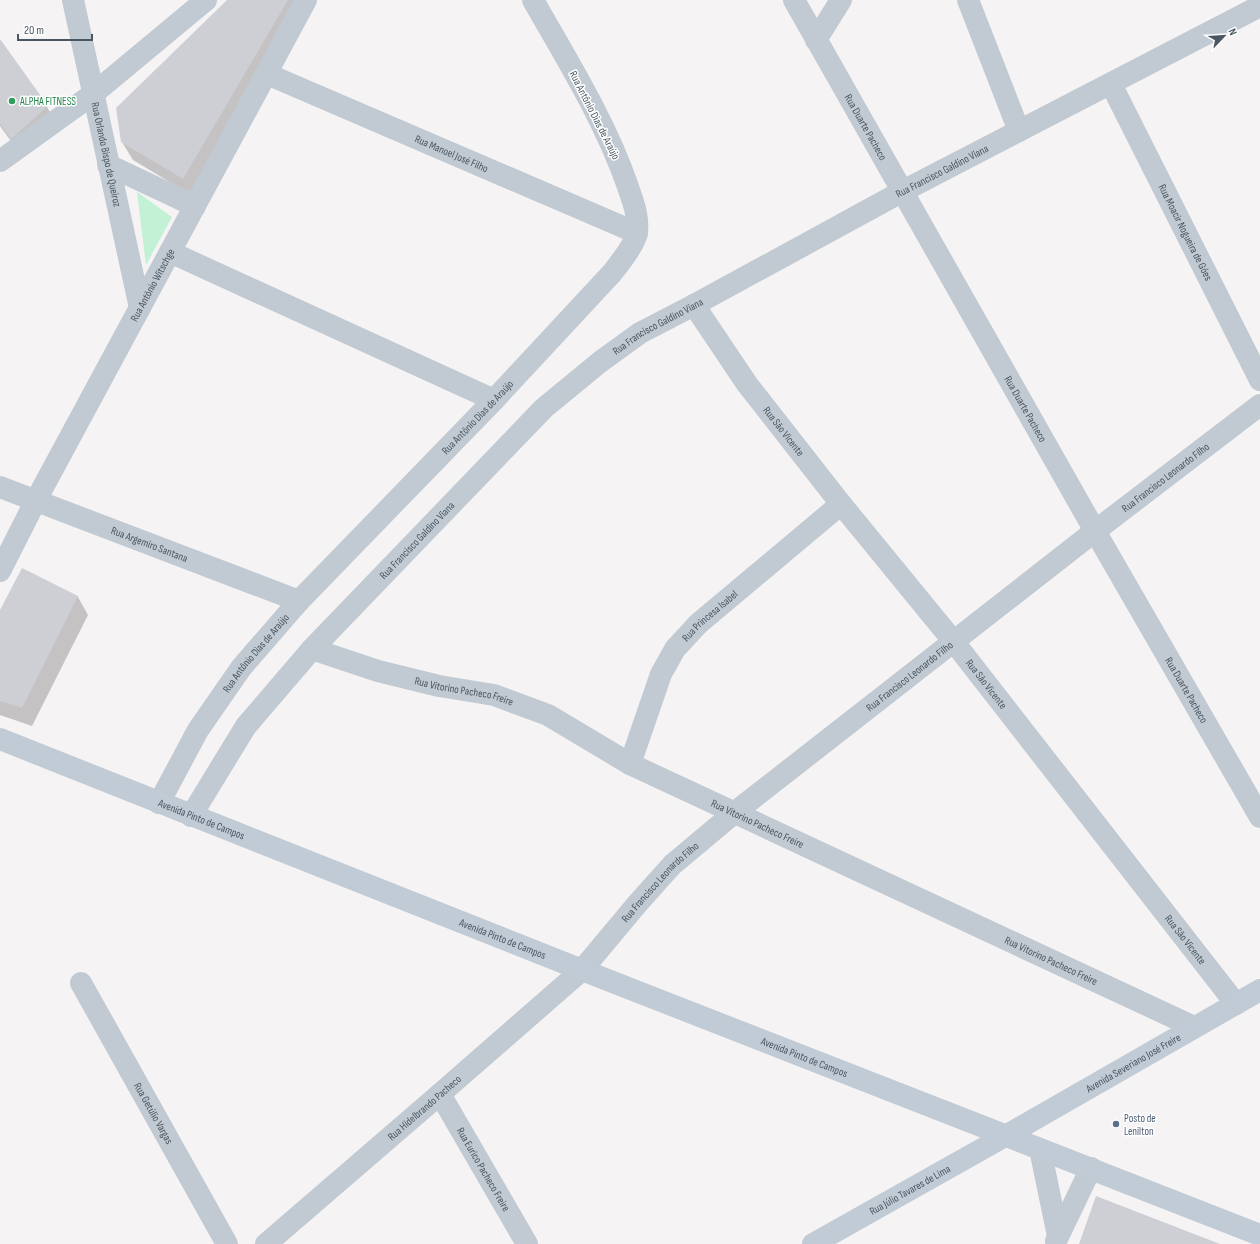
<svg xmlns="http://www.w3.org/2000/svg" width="1260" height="1244" viewBox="0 0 1260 1244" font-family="'Sofia Sans Condensed',sans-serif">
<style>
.green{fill:#c3f1d5}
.shadow{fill:#0003}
.building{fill:#cdcfd5}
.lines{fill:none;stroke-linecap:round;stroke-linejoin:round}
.street{stroke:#c1cad2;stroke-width:22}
.secondary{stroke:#c1cbd6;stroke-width:22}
.leisure-dot{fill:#2e9e5b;stroke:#fff;stroke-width:1.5}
.service-dot{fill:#5c6f8a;stroke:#fff;stroke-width:1.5}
.labels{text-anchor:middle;stroke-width:3;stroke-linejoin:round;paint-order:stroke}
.leisure-label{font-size:11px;fill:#27864d;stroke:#fff;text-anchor:start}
.street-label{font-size:11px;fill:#4a5661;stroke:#fff}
.service-label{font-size:11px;fill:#4e5e75;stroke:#fff;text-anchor:start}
</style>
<rect width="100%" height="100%" fill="#f5f3f3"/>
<!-- green -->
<path class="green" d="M137,192L172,217L146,265Z"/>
<!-- shadow -->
<path class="shadow" d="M229,0H305L193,196L133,160L122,142Z
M0,40L47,107L55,120L19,152L0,126Z
M23,569L78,597L88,615L32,726L0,715V613Z"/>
<!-- building -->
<path class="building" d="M227,0H288L183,179L121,142L116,108Z
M0,39L48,106L11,139L0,124Z
M22,568L78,596L22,708L0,701V610Z
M1096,1196L1220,1244H1079Z"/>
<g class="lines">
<!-- street -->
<g class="street">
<path id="s1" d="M73,0L140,308"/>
<path id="s2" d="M794,0L1095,531L1260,817"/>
<path d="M968,0L1019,131"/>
<path d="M816,40L841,0"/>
<path id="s3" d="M267,74L637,233"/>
<path id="s4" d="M1111,84L1260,380"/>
<path d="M0,161L93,94L206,0"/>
<path d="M108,165L195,206"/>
<path d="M170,252L494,400"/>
<path id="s5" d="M694,305L747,384L841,504L954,642L1236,1004"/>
<path id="s6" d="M0,487L299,601"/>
<path id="s7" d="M0,571L35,502L306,0"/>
<path id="s8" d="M312,649L378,671L439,686L494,695L548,715L630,764L1194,1027"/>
<path id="s9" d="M630,764L661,674L675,649L698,624L841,504"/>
<path id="s10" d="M159,803L198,730L241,668L299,601L494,400L612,273C619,264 636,243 637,232C639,215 632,199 627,184C604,119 567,60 533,0"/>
<path id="s11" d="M191,816L246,726L312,649L544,408L600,362L640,333L694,305L903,191L1260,6"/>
<path id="s12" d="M81,983L227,1244"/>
<path id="s13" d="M440,1094L527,1244"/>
<path d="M1040,1149L1058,1236"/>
<path d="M1056,1241L1091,1168"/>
<path id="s14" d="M266,1244L440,1094L582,970L638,903L672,865L734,813L1095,531L1260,405"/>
</g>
<!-- secondary -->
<g class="secondary">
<path id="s15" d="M0,739L582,970L1260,1235"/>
<path id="s16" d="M813,1244L1007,1135L1260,990"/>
</g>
</g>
<!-- markers -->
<circle class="leisure-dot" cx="12" cy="101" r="4"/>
<circle class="service-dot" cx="1116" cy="1124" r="4"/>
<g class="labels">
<!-- leisure labels -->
<g class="leisure-label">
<text x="20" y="105">ALPHA FITNESS</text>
</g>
<!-- street labels -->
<g class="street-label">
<text transform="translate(595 115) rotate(63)" y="4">Rua Antônio Dias de Araújo</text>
<text dy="4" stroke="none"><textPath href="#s2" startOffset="146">Rua Duarte Pacheco</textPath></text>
<text dy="4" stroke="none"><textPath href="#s3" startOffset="201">Rua Manoel José Filho</textPath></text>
<text dy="4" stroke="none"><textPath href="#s1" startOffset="158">Rua Orlando Bispo de Queiroz</textPath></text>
<text dy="4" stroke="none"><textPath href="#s11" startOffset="1006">Rua Francisco Galdino Viana</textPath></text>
<text dy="4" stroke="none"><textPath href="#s4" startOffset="166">Rua Moacir Nogueira de Góes</textPath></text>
<text dy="4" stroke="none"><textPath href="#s7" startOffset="324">Rua Antônio Witschge</textPath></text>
<text dy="4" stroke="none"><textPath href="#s11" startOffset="682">Rua Francisco Galdino Viana</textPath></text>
<text dy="4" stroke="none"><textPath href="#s2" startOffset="470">Rua Duarte Pacheco</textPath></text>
<text dy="4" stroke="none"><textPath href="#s10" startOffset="503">Rua Antônio Dias de Araújo</textPath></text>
<text dy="4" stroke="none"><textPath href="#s5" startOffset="155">Rua São Vicente</textPath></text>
<text dy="4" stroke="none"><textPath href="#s14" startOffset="1184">Rua Francisco Leonardo Filho</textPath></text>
<text dy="4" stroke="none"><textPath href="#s11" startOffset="358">Rua Francisco Galdino Viana</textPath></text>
<text dy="4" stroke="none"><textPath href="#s6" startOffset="160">Rua Argemiro Santana</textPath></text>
<text dy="4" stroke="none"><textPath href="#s9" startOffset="172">Rua Princesa Isabel</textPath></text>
<text dy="4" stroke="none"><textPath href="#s10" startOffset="179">Rua Antônio Dias de Araújo</textPath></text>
<text dy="4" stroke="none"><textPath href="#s14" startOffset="860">Rua Francisco Leonardo Filho</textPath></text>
<text dy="4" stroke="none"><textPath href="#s5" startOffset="479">Rua São Vicente</textPath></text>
<text dy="4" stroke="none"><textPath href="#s2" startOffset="794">Rua Duarte Pacheco</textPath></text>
<text dy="4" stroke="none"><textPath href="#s8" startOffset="158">Rua Vitorino Pacheco Freire</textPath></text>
<text dy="4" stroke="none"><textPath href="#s15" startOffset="217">Avenida Pinto de Campos</textPath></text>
<text dy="4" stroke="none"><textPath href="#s8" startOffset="482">Rua Vitorino Pacheco Freire</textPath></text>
<text dy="4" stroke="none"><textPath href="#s14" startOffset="536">Rua Francisco Leonardo Filho</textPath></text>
<text dy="4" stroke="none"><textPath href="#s15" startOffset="541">Avenida Pinto de Campos</textPath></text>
<text dy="4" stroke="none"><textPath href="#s5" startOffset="803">Rua São Vicente</textPath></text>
<text dy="4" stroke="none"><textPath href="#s8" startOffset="806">Rua Vitorino Pacheco Freire</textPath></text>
<text dy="4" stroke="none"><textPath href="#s15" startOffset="865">Avenida Pinto de Campos</textPath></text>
<text dy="4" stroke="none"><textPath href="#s16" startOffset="368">Avenida Severiano José Freire</textPath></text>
<text dy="4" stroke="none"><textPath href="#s14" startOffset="209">Rua Hidelbrando Pacheco</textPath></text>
<text dy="4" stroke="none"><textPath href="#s12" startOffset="149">Rua Getúlio Vargas</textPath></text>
<text dy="4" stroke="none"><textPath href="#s13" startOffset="87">Rua Eurico Pacheco Freire</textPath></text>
<text dy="4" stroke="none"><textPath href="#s16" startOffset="111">Rua Júlio Tavares de Lima</textPath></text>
</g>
<!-- service labels -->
<g class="service-label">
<text x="1124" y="1122">Posto de<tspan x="1124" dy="13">Lenilton</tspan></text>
</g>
</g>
<!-- north arrow -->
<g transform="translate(1224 36) rotate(65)" stroke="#ffffff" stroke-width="3" paint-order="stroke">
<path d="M0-3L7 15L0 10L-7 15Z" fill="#4a5661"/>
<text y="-6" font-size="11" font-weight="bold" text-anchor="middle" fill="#4a5661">N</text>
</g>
<!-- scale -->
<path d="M18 34v6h74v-6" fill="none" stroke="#4a5661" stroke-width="2"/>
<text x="24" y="34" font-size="12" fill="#4a5661" stroke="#ffffff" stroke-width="3" paint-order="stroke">20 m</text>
</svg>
